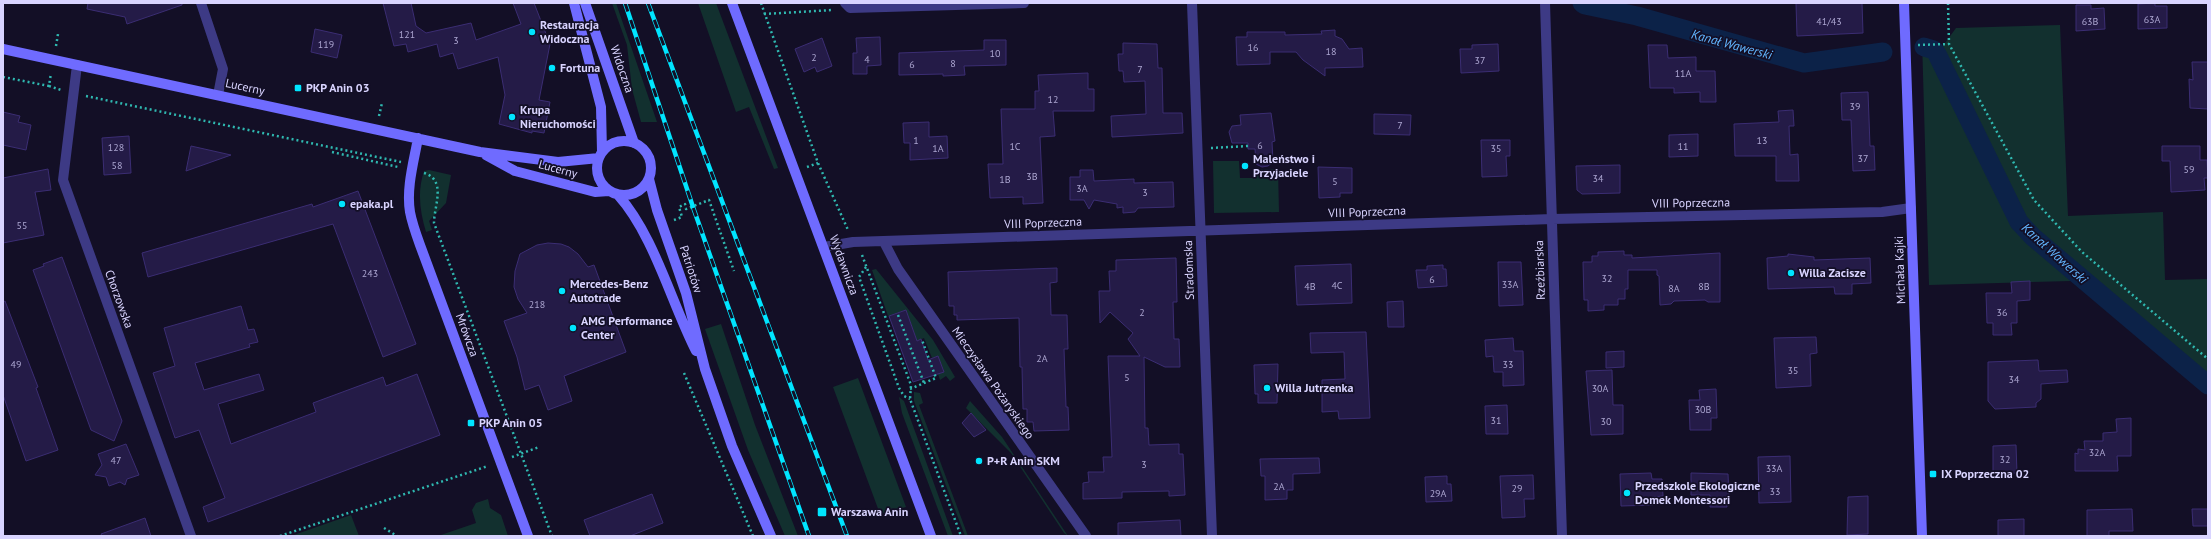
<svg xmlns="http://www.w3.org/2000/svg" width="2211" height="539" viewBox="0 0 2211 539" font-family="'PT Sans',sans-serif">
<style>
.green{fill:#12302f}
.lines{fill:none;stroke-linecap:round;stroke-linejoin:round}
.canal{stroke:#0c2248;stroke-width:19}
.building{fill:#241b47;stroke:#3b2d73}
.path{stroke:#2fb8b0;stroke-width:2.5;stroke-dasharray:2 3;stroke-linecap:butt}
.street{stroke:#3d3a85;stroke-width:10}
.secondary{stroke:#6f6bff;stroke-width:10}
.rail-casing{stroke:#00e5ff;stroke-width:4.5}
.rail{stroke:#130f26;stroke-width:3;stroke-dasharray:9;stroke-linecap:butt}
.poi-dot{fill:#00e5ff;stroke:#130f26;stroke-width:1.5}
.labels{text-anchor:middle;stroke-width:3.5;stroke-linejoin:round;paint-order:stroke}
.number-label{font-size:10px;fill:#aca6d1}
.poi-label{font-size:12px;font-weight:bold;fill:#d9d4ff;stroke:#130f26;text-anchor:start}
.street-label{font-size:12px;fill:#d9d4ff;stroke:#130f26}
.water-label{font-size:13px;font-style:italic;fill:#62b6ff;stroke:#130f26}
</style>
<rect width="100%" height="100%" fill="#130f26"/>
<!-- green -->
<path class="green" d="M612,3H616L657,122H641L632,89L627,45Z
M698,3H716L778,168L774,169L749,107L736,112Z
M2060,25L2068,216L2163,212L2165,280L2208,279V395L2071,281L1929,285L1922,39L1931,41L1940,50L1956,28Z
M1213,161H1239L1240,178H1256V169H1278L1279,212L1214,213Z
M429,170L451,175L446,203L429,221L432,230L426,232C420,212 417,192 424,171Z
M876,269L933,340L955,377L950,381L946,376L940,380L938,374L944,371L938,356L932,358L924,338L917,341L906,310L888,316L872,270Z
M721,324L755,425L798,536H785L748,450L705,329Z
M858,378L906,507L880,514L833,387Z
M914,392L920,393L923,403L919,405L968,536H965L914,401Z
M899,397L904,401L953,536H948L902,413Z
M970,401L1002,437L1068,536L1064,533L1011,453L966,408Z
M488,499L490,508L501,515L508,536H438L476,523L472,510L476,503Z
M351,515L359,536H291Z"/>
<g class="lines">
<!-- canal -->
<path class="canal" d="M1582,3L1585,5L1637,16L1804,63L1883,52
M1924,47L1934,50L1937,54L2019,222L2033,237L2208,385"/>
</g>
<!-- building -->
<path class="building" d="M88,3H182V5L127,24L125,17L87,9Z
M383,3H411L416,26L426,33L471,23L476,40L521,24L513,3H534L550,44L539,100L550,102L544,133L532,131V133L499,124L505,95L498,57L458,69L453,53L440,57L437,44L408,52L406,44L394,46Z
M1796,3H1862L1863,33L1797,36Z
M2155,3V6H2167V28L2138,29V4Z
M2076,5H2091V9L2104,8L2105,29L2076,31Z
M315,29L342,35L337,58L311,52Z
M1335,30V36L1342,39L1349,49L1362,48L1363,67L1325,68V76L1303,60L1296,52H1270V64L1237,65L1236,37H1247V32H1285V35L1322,34L1321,31Z
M880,37L881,65L867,66V74H853V53H857L856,38Z
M822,38L832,66L817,72L815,67L804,72L795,49Z
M984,40H1006V65L964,66L965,75L943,76V74L899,75V53L984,50Z
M1123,43L1157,44L1158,68H1162L1163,113H1182L1183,133L1112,137L1111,116L1146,114L1145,81L1124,82L1123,71H1119L1118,54H1123Z
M1498,44L1499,71L1461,73L1460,49H1472V45Z
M1648,45H1667L1668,58L1696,57V71H1715L1716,102H1700V92L1674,93V88H1650Z
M2192,62H2208V109L2190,108L2189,79L2193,80Z
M1088,73V89H1094V111H1053L1055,136L1040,137L1043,203L1023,204V197L990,198L988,164H1003L1001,109H1035V91H1039L1038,75Z
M1868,92L1870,146H1874L1875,170L1853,171L1851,120H1842L1841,93Z
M1793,110L1794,126H1789L1790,155L1798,154L1799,181H1776V156H1735L1734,124L1779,122L1778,111Z
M3,112L20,116L18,122L31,125L26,150L3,145Z
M1271,113L1275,141L1272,142L1273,162L1268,166L1262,167L1256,164L1255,149H1248V143H1232L1229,132L1232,126L1241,125L1240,115Z
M1374,114L1411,115L1410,135L1374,134Z
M929,122V137L947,136L948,158L910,160V143H904L903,123Z
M1698,134V156L1669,157V135Z
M129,136L131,173L104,175L102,138Z
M1481,140H1510V156H1506L1507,176L1482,177Z
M191,146L231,155L186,171Z
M2162,146H2200V160H2207L2208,178H2204L2205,190L2171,192L2170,161H2162Z
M1620,165V193L1582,194L1577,190L1576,166Z
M1318,167L1352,168V193H1340V197L1319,198Z
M48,169L51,190L35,192L44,235L3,243V178Z
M1080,170H1093L1094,181L1134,179V183L1173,182L1174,207L1138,208L1135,212L1123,213V207L1117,208V204L1094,200L1089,209L1084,200H1070V177H1080Z
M358,191L416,344L383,357L333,224L148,277L142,253L312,204L313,207Z
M548,243L561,244L569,247L578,254L588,267L594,265L626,352L564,376L572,401L548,410L539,385L525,390L517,357L504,321L527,313L518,299L514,287L515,271L520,254L537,245Z
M1624,251V255H1632V258L1720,253V302H1708L1705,300L1674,301L1671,304L1660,305L1659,276L1657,275V270H1628V289H1625V299H1618V305H1604V310L1588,311V300H1584L1583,262H1592V256H1598V252Z
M1788,254L1814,257V260L1870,258L1871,283L1852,284V294H1835L1834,287L1768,289L1767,258L1788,256Z
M62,257L122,421L114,441L91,430L33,270L44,266L43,264Z
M1176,258L1177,302H1173L1174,339H1179L1180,367H1165L1144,357L1145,428H1148L1149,445L1179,444V454H1183L1185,495L1169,496V491L1122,492V498L1083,499V483L1089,482L1088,472H1104L1103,457H1112L1108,356H1140L1128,339L1133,333L1110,312L1100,323L1099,291H1110L1109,271H1116V260Z
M1498,262H1521L1523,305L1499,306Z
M1351,264L1352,303L1297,305L1295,266Z
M1443,265V269H1446L1447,286L1418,288L1416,270H1427V266Z
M1057,268V282L1050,283L1051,315H1067L1068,349H1064L1066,407H1068L1069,430L1034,431L1033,422H1027V409H1023L1022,367H1020L1019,318L957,320V315H954V306H949L948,272Z
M2030,281V300L2017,301V323H2011L2012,335H1993V323H1987L1986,293H2012L2011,282Z
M5,301L38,387L36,388L58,450L26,461L3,395V302Z
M1403,301L1404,327H1388L1387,302Z
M241,306L248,330L254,329L258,342L249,344L250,347L195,363L204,390L259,374L264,390L218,404L231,444L316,412L313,403L383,377L386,386L417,374L440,435L208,522L203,507L225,498L199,430L175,438L153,373L175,366L164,328Z
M906,310L917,341L921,339L928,360L938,356L944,372L913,382L889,316Z
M1366,332L1370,418L1339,419L1338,411L1322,412V380L1345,379L1344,352L1311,353L1310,333Z
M1816,337L1817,353L1810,354L1811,386L1776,388L1774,338Z
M1513,338L1514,351H1523L1524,385L1503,386V372H1494L1493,356L1486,357L1485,340Z
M1624,351V367L1606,368V352Z
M2038,360L2039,371L2067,370L2068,382L2041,384V399L2036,403V407L1995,409L1988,401V362Z
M1278,364L1277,403H1258V394H1255L1254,365Z
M1612,370L1613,405H1623V434L1591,435L1586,371Z
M1716,389L1717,418H1711V430H1690L1689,400H1700L1699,390Z
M1507,405L1508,434H1486L1485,406Z
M971,413L986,430L974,437L962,423Z
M2131,418V456H2117L2118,471H2075V453L2078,454V449L2085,450L2084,441H2103V433L2117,432L2116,419Z
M126,444L139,475L127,479L125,485L120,482L109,486L106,477L95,475L102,465L98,454Z
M2016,445L2017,473L1993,474V446Z
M1790,456L1791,502L1759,503L1758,457Z
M1319,458L1320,473L1293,474V490H1287V499L1265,500V476H1261L1260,459Z
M1651,473L1652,479H1662L1663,496L1652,497L1653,505L1621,506L1620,474Z
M1691,473L1728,474L1729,496H1726L1727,507H1710V495H1691Z
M1533,475L1534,499H1524L1525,517L1502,518L1500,476Z
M1447,476V484H1451L1452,501L1426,502L1425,477Z
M652,494L663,523L630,536H590L584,520Z
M1868,496V534L1847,535L1848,497Z
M2132,509L2133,531H2109V536H2087V510Z
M2192,509H2208V526H2193Z
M145,518L151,536H102L101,534Z
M2024,519V536H1998V520Z
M1180,520L1181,536H1118V523Z"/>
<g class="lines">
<!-- path -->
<path class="path" d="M761,3L818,163L848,230
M1948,3L1949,44L2034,200L2082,252L2208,359
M764,14L833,10
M1918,45L1949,44
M56,46L58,34
M3,77L49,86L51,73
M49,86L61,90
M86,96L401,162
M379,116L382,103
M1211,148L1248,146
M332,152L398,167
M807,167L818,163
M424,173C447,180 434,206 434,223L552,536
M674,220L682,217L679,207L685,204L686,209L709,200L734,271
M862,255L911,385L910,399L961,536
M866,267L859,277L899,388L904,396L910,399
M898,315L924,383
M684,373L753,536
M910,389L936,378L922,340
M512,457L539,447
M384,528L397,536
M280,536L488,466"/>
<!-- street -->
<path class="street" d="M201,3L223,69L218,95
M845,3L850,8L1024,3
M1192,3L1212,536
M1545,3L1562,536
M77,65L63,180L191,536
M884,242L898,269L1086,536
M824,247L853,242L1552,219L1882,212L1911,208"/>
<!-- secondary -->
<path class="secondary" d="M574,3L601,107L602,152
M585,3L634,143
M732,3L931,536
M1904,3L1922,536
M3,49L480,152L558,162L599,158
M418,138C414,161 406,188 410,212C412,223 416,234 420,245L528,536
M597 168a27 27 0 1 1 54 0a27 27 0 1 1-54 0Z
M486,155L515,171L595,192L609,191
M649,179L657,210L686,293L705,369L732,446L771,536
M618,195C654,235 671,302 696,351"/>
<!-- rail casing -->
<g class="rail-casing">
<path id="rail" d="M625,3L694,210L809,536
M648,3L847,536"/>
</g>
<!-- rail -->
<use href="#rail" class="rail"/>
</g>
<!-- markers -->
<g class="poi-dot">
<circle cx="532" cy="32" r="4"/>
<circle cx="552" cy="68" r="4"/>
<rect x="294" y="84" width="8" height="8" rx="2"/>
<circle cx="512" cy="117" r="4"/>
<circle cx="1245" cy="166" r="4"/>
<circle cx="342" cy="204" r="4"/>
<circle cx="1791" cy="273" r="4"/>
<circle cx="562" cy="291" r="4"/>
<circle cx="573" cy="328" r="4"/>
<circle cx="1267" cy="388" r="4"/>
<rect x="467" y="419" width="8" height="8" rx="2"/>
<circle cx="979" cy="461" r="4"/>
<rect x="1929" y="470" width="8" height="8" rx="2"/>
<circle cx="1627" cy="493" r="4"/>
<rect x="817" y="507" width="10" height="10" rx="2"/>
</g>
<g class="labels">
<!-- number labels -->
<g class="number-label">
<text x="2152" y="23">63A</text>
<text x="1829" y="25">41/43</text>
<text x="2090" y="25">63B</text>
<text x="407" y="38">121</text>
<text x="456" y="44">3</text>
<text x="326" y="48">119</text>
<text x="1253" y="51">16</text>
<text x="1331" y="55">18</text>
<text x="995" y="57">10</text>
<text x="814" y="61">2</text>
<text x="867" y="63">4</text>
<text x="1480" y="64">37</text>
<text x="953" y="67">8</text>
<text x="912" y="68">6</text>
<text x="1140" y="73">7</text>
<text x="1683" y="77">11A</text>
<text x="1053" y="103">12</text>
<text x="1855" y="110">39</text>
<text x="1400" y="129">7</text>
<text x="916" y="144">1</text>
<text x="1762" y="144">13</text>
<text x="1260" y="149">6</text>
<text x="1015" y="150">1C</text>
<text x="1683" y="150">11</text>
<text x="116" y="151">128</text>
<text x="938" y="152">1A</text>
<text x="1496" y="152">35</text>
<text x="1863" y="162">37</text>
<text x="117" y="169">58</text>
<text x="2189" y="173">59</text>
<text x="1032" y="180">3B</text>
<text x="1598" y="182">34</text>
<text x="1005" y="183">1B</text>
<text x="1335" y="185">5</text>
<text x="1082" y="192">3A</text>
<text x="1145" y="196">3</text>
<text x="22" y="229">55</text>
<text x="370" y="277">243</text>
<text x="1607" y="282">32</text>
<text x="1432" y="283">6</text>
<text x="1510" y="288">33A</text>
<text x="1337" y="289">4C</text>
<text x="1310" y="290">4B</text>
<text x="1704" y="290">8B</text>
<text x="1674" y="292">8A</text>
<text x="537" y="308">218</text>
<text x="1142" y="316">2</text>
<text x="2002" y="316">36</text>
<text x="1042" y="362">2A</text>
<text x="16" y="368">49</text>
<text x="1508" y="368">33</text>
<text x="1793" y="374">35</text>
<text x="1127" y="381">5</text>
<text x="2014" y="383">34</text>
<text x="1600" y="392">30A</text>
<text x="1703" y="413">30B</text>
<text x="1496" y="424">31</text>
<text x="1606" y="425">30</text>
<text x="2097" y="456">32A</text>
<text x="2005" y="463">32</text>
<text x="116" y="464">47</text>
<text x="1144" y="468">3</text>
<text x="1774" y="472">33A</text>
<text x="1279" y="490">2A</text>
<text x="1517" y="492">29</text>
<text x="1775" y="495">33</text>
<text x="1438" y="497">29A</text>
</g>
<!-- poi labels -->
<g class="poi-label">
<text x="540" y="29">Restauracja<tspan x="540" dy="14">Widoczna</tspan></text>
<text x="560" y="72">Fortuna</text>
<text x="306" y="92">PKP Anin 03</text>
<text x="520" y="114">Krupa<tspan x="520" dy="14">Nieruchomości</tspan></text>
<text x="1253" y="163">Maleństwo i<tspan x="1253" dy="14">Przyjaciele</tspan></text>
<text x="350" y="208">epaka.pl</text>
<text x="1799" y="277">Willa Zacisze</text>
<text x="570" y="288">Mercedes-Benz<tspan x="570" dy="14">Autotrade</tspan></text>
<text x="581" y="325">AMG Performance<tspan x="581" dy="14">Center</tspan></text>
<text x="1275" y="392">Willa Jutrzenka</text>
<text x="479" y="427">PKP Anin 05</text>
<text x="987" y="465">P+R Anin SKM</text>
<text x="1941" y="478">IX Poprzeczna 02</text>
<text x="1635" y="490">Przedszkole Ekologiczne<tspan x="1635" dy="14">Domek Montessori</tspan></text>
<text x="831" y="516">Warszawa Anin</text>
</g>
<!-- street labels -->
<g class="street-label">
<text transform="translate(622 69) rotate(71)" y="4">Widoczna</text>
<text transform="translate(245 87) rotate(12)" y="4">Lucerny</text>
<text transform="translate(558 169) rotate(15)" y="4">Lucerny</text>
<text transform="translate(1691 203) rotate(-1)" y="4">VIII Poprzeczna</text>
<text transform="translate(1367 212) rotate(-2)" y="4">VIII Poprzeczna</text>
<text transform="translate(1043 223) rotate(-2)" y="4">VIII Poprzeczna</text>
<text transform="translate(844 265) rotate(70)" y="4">Wydawnicza</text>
<text transform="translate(691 269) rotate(72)" y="4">Patriotów</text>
<text transform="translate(1189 270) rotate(-92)" y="4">Stradomska</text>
<text transform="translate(1540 270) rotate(-92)" y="4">Rzeźbiarska</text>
<text transform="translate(1900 270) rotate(-92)" y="4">Michała Kajki</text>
<text transform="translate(119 299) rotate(70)" y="4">Chorzowska</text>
<text transform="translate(467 335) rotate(70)" y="4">Mrówcza</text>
<text transform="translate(993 383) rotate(55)" y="4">Mieczysława Pożaryskiego</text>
</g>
<!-- water labels -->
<g class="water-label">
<text transform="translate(1732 44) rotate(15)" y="5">Kanał Wawerski</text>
<text transform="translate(2055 253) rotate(42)" y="5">Kanał Wawerski</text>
</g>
</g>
<!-- border -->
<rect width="2211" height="539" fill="none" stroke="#d9d4ff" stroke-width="8"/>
</svg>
